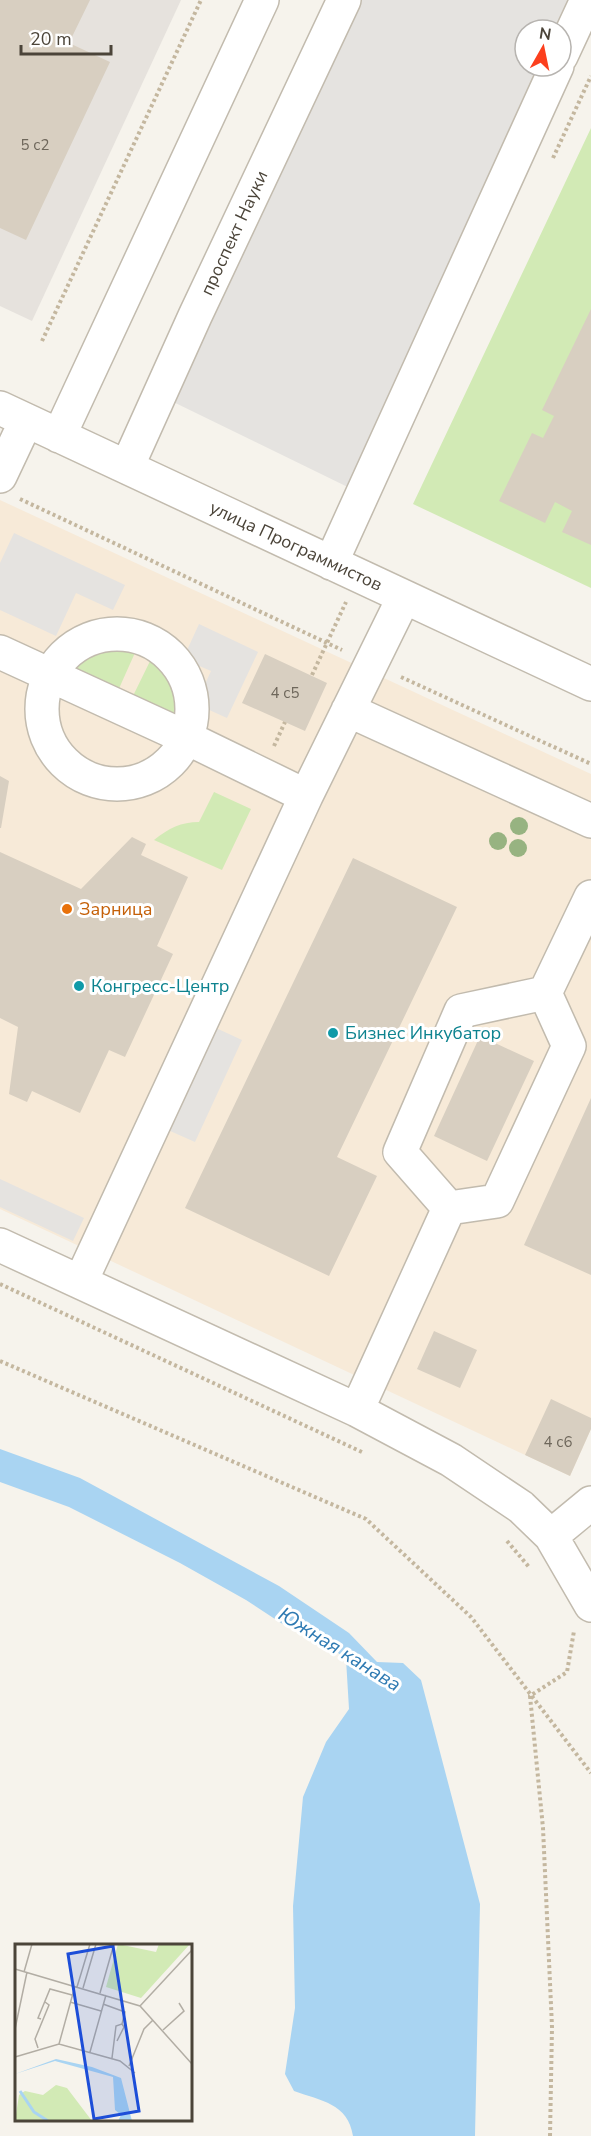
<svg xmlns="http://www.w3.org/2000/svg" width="591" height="2136" viewBox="0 0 591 2136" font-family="'Nunito Sans',sans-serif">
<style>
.commercial{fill:#f7ead8}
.industrial{fill:#e6e2dd}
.green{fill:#d2eab5}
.parking{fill:#e5e3e0}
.water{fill:#a9d4f2}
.building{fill:#d8cfc1}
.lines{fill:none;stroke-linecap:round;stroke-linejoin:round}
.minor-casing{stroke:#c2bbae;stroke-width:36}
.path{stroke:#c4b79f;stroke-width:4;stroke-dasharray:3 3;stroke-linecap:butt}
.minor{stroke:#fff;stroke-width:33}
.tree{fill:#97b381}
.food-dot{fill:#e8710a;stroke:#fff;stroke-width:2}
.culture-dot{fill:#0f9aa8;stroke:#fff;stroke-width:2}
.labels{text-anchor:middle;stroke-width:6;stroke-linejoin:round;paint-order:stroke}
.number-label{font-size:15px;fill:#6e675b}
.street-label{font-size:18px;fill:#4b4439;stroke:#fff}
.food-label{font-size:18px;fill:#c56008;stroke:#fff;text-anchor:start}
.culture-label{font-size:18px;fill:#0d838f;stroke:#fff;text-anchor:start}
.water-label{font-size:20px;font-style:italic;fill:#2e7ab2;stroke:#fff}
.inset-river{fill:none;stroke:#a9d4f2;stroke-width:3}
.inset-road{fill:none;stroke:#b2ada4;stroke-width:1.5}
.view{fill:#1d4ed8;fill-opacity:0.15;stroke:#1d4ed8;stroke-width:3}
.inset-edge{fill:none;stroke:#4b4439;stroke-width:3}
</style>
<rect width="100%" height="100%" fill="#f6f3ec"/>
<!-- commercial -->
<path class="commercial" d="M0,500L591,774V1429L570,1476L0,1209Z"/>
<!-- industrial -->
<path class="industrial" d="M0,0H181L32,321L0,306Z"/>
<!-- green -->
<path class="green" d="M591,128V588L413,504Z
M120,644L138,646L117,693L67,669C83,653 98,646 120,644Z
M153,655C176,676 184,693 180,724L131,700Z
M214,792L251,809L222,870L154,840C169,828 181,822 199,822Z"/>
<!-- parking -->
<path class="parking" d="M344,0H587L561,30H525V66H557L362,494L159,395Z
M14,533L125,585L113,610L76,593L56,636L0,610V563Z
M199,624L258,652L227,718L196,704L211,671L183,659Z
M216,1028L242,1040L195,1142L168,1130Z
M0,1179L84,1218L73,1241L0,1207Z"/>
<!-- water -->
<path class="water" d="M0,1449L80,1478L279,1586L349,1633L377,1662L403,1663L421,1680L480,1904L475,2136H353C348,2103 321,2101 294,2091L285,2074L295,2008L293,1906L303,1797L326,1742L349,1709L346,1659L329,1646L281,1623L246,1600L180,1563L69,1507L0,1482Z"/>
<!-- building -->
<path class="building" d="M0,0H90L69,43L110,62L26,240L0,228Z
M591,309V545L562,532L572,511L555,502L545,523L499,501L532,433L543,438L554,416L542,410Z
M265,654L327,683L305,731L242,703Z
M0,776L9,781L1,828H0Z
M132,837L146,844L141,855L188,877L157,946L173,954L125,1057L109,1050L80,1113L32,1091L27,1102L9,1094L18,1027L0,1018V852L81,889Z
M353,858L457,907L337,1157L377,1176L329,1276L185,1208Z
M480,1036L534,1061L487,1161L434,1136Z
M591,1098V1275L524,1245Z
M434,1331L477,1350L460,1388L417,1369Z
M551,1399L591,1418V1429L570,1476L525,1455Z"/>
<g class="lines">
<!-- minor casing -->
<g class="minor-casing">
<path id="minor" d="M561,56L587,0
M0,408L591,684
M59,436L262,0
M127,467L195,316L344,0
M0,476L26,421
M331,563L557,66
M42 709a75 75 0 1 1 150 0a75 75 0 1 1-150 0Z
M0,652L187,738L306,796
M348,710L591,821
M449,1208L497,1201L569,1046L545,993
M0,1245L357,1410L451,1460L521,1507L551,1536L591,1605
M81,1281L306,796L404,597
M357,1410L449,1208L400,1152L461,1011L545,993L591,897
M551,1536L591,1503"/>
</g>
<!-- path -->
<path class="path" d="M553,158L591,76
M42,341L201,0
M20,499L342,650
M312,675L346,602
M401,677L591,764
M274,746L285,722
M0,1284L364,1453
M0,1361L366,1519L471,1617L591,1773
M507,1541L529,1567
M550,2136L552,2027L543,1828L530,1696L567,1672L574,1631"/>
<!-- minor -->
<use href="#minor" class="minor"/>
</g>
<!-- trees -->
<g class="tree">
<circle cx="519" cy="826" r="9"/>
<circle cx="498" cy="841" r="9"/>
<circle cx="518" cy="848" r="9"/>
</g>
<!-- markers -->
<circle class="food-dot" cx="67" cy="909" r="6"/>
<g class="culture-dot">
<circle cx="79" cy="986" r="6"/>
<circle cx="333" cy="1033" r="6"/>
</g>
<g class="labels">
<!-- number labels -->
<g class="number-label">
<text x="35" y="150">5 с2</text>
<text x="285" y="698">4 с5</text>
<text x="558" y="1447">4 с6</text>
</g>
<!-- street labels -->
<g class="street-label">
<text transform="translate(234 233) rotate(-65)" y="6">проспект Науки</text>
<text transform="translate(296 546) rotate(25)" y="6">улица Программистов</text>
</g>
<!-- food labels -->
<g class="food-label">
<text x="79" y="915">Зарница</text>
</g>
<!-- culture labels -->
<g class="culture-label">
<text x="91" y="992">Конгресс-Центр</text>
<text x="345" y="1039">Бизнес Инкубатор</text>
</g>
<!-- water labels -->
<g class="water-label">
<text transform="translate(340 1649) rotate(32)" y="7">Южная канава</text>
</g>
</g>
<!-- overview -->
<g transform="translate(15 1944)">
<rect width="177" height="177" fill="#f6f3ec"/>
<path d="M103,0L141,8L144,0H175L126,54L91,43ZM41,141L52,144L77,177H0L4,151L10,147L28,151Z" fill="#d2eab5"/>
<path d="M41,115L77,123L106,134L117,177H103L106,171L100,166L98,133L40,117L0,130Z" fill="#a9d4f2"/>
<path class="inset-river" d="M5,147L19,168L33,177"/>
<path class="inset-road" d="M0,25L125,62L177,120M9,28L17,0M62,43L75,0M68,44L81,0M85,49L99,0M55,58L86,67M88,60L110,68L107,80L101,82L97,114M125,62L177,6M26,75L23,74L35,45L57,51M0,85L12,28M148,86L169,67L164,59M102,97L109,83L107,80M44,100L60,42M23,104L20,95L34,61L30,58M75,108L91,51M0,113L44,100L105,117L120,129M114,122L129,85L138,76"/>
<path class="view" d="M98,2L124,167L79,175L53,10Z"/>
<rect width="177" height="177" class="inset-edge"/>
</g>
<!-- north arrow -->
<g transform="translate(543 48) rotate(9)"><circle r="28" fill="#ffffff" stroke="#b7b4b0" stroke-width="1.5"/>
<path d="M0-4.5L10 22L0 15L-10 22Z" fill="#fc3f1d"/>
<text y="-9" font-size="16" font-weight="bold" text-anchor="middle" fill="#4b4439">N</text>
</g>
<!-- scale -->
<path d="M21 45v9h90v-9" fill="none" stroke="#4b4439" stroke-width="3"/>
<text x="30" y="45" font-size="18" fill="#4b4439" stroke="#ffffff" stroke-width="4.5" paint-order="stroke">20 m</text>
</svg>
